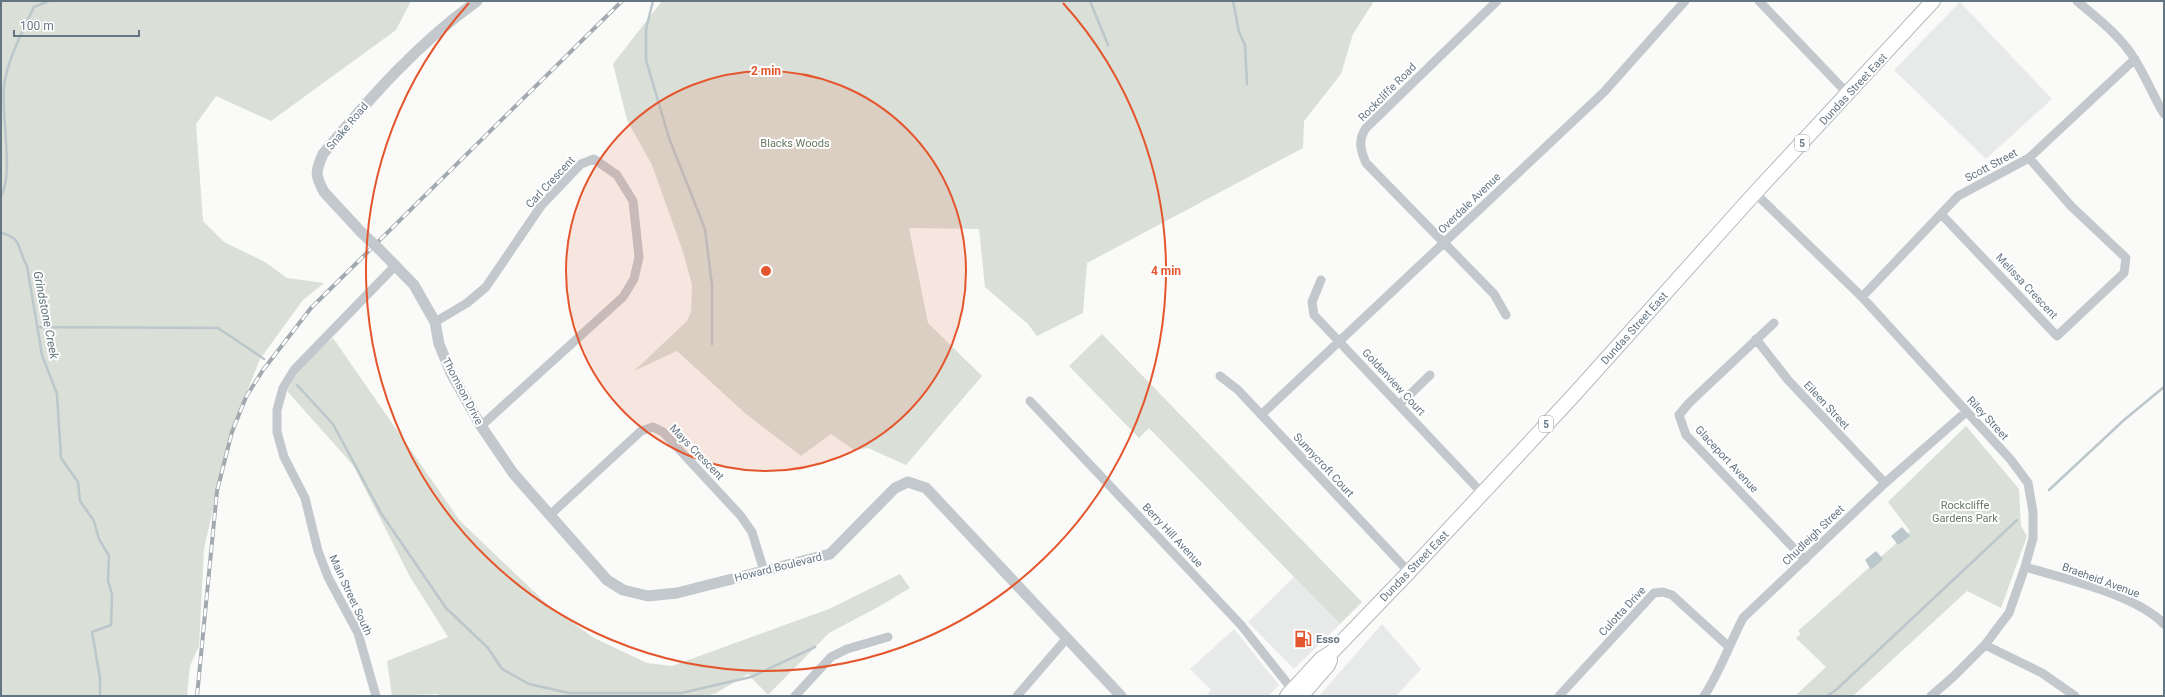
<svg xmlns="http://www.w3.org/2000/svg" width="2165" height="697" viewBox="0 0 2165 697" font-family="Roboto,sans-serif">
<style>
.built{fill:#e8e9e9}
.green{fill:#dadfd7}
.water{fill:#bbc7cb}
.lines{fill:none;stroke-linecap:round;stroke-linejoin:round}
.stream{stroke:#bbc7cb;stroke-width:2.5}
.primary-casing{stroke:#b5babe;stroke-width:16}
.minor{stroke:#c3c8cc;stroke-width:9}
.tertiary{stroke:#c3c8cc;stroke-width:11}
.primary{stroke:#fff;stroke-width:14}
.rail-casing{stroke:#a2aab0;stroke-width:4}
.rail{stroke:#fff;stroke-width:2.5;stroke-dasharray:8;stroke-linecap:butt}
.tertiary-bridge{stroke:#c3c8cc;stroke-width:11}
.ring{fill:none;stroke:#e4572e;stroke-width:2}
.labels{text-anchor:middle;stroke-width:4;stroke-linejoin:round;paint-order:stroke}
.shield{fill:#fff;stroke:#939fa8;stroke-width:1}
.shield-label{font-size:10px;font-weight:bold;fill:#657683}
.street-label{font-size:11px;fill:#657683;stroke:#fff}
.park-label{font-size:11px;fill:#687a64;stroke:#fff}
.poi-label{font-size:11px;font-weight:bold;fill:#657683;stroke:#fff;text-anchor:start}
.water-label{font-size:12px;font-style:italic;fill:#60757c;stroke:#fff}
.centre{fill:#e4572e;stroke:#fff;stroke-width:2}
.ring-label{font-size:12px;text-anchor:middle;font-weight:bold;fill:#e4572e;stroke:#fff;stroke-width:4;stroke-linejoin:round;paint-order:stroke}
</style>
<rect width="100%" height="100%" fill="#fafaf8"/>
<!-- built -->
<path class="built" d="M1960,2L2052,99L1986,159L1894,70Z
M1294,577L1340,624L1294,669L1248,622Z
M1382,624L1421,669L1396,696H1319Z
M1234,629L1279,685L1268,696H1206L1211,690L1190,669Z"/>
<!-- green -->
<path class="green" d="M1,1H411L396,30L271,121L216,96L196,124L203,221L224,242L265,262L287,278L324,283L303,300L260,359L229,437L204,549L199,646L190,666L187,696H1Z
M662,1H1374L1353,34L1341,74L1304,121L1303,148L1087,263L1083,313L1037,336L1028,324L985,287L979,229L909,228L928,323L982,376L906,465L868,448L854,450L831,434L801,456L746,414L677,351L634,371L687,321L691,312L692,285L683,252L652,165L627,120L613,64Z
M1102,334L1362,602L1340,624L1149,428L1139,438L1069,366Z
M333,338L460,521L548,605L594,638L647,663L672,666L829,609L900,574L910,588L880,606L829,633L768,695L748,674L716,693L706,696H439L438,694L392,696L387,661L448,637L409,575L353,465L287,391L306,358Z
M1966,426L2019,489L2021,526L2027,536L2001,608L1967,591L1853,696H1795L1826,667L1796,638L1801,634L1798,631L1910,531L1888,502Z"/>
<!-- water -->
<path class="water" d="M1902,527L1910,536L1898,545L1891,536Z
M1876,551L1883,559L1871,570L1865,560Z"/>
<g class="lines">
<!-- stream -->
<path class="stream" d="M653,1L646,29V60L669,138L705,229L712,285V344
M1090,1L1108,45
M1233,1L1239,32L1245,45L1247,84
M1,196C14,174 1,116 4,87C6,63 23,30 34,7L49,1
M1,233C23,238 17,249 27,266L42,355L57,394L61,458L78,482L80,501L94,521L99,539L109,556L108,581L112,594L111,625L92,632L100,678V696
M38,327L218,328L264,359
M297,385L333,424L381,513L446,608L488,648L502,669L529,684L569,693H681L751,677L815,647
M2049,490L2124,420L2164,387
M1827,696L1836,690L2017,520"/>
<!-- primary casing -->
<g class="primary-casing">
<path id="primary" d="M1287,696L1321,659L1332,652L1409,572L1573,396L1755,193L1933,1
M1301,696L1328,665L1330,660"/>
</g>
<!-- minor -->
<path class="minor" d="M1497,1L1366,128C1358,140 1360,149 1366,163L1494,294L1506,315
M1759,1L1848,94
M2077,1C2097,18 2122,37 2135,60C2146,77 2153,96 2164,114
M1755,193L1862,297L2011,460L2028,483L2033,512V538L2025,567L2009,613L1999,626L1985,645L1953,677L1931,696
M1941,214L2057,336L2124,273L2126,258L2071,206L2029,158
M1321,280L1312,302L1314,315L1482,493
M1862,297L1958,196L2029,158L2135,59
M435,322L467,303L486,287L541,206L581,164L594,159L617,175L633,201L639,257L634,279L623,297L481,426
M1774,323L1689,403L1679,415L1686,435L1805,560
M1756,339L1788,380L1885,483
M1220,376L1238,390L1409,572
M1030,401L1241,625L1295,693
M1399,405L1430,375
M1261,415L1604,92L1685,1
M551,514L641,431L653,427L663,432L740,515L752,532L764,571
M2025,567C2065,579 2135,594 2164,624
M1985,645L2042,673L2075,696
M376,696L358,633L328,577L318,551L305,498L284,457L277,432V410L283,388L294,370L395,266
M795,696L831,657L847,649L888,637
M1017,696L1067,638
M1559,696L1654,593L1663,592L1672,595L1728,646
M1704,696C1720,672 1730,643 1743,618L1885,483L1966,412"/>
<!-- tertiary -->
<path class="tertiary" d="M361,232L324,192C315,175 315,172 323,154C370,98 417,44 477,1
M379,249L414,285L435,322L439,344L451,373L481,426L513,473L607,580L623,590L648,596L677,593L830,554L895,488L908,482L926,488L1121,696"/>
<!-- primary -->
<use href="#primary" class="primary"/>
<!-- rail casing -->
<g class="rail-casing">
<path id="rail" d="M197,696L217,491L232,432L246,397L263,370L311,308L622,1"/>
</g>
<!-- rail -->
<use href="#rail" class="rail"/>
<!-- tertiary-bridge -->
<path class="tertiary-bridge" d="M361,232L379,249"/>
</g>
<!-- distance rings -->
<circle cx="766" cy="271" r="200" fill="#e4572e" fill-opacity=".12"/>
<g class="ring">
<circle cx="766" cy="271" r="200"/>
<path d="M1063 3A400 400 0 1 1 469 3"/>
</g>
<!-- icons -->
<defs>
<g id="fuel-bare" transform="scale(1.38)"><path d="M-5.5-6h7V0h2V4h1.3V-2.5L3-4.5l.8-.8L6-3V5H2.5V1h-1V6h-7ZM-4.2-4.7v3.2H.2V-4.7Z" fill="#e4572e" stroke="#fff" stroke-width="2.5" paint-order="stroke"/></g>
</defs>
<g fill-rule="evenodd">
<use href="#fuel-bare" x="1303" y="639"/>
</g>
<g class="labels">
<!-- shield labels -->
<g class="shield">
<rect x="1795" y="135" width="14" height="16" rx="3"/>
<rect x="1539" y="416" width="14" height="16" rx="3"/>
</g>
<g class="shield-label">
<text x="1802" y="147">5</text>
<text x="1546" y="428">5</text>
</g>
<!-- street labels -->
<g class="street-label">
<text transform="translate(1853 89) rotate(-47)" y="4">Dundas Street East</text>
<text transform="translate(1387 92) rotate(-45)" y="4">Rockcliffe Road</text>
<text transform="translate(347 126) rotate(-50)" y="4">Snake Road</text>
<text transform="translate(1991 165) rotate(-28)" y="4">Scott Street</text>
<text transform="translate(550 182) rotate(-47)" y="4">Carl Crescent</text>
<text transform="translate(1469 203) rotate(-44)" y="4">Overdale Avenue</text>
<text transform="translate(2027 286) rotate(47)" y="4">Melissa Crescent</text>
<text transform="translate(1634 328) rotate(-48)" y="4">Dundas Street East</text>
<text transform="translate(1394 382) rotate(47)" y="4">Goldenview Court</text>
<text transform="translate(463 391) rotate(62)" y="4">Thomson Drive</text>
<text transform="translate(1827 405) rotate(47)" y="4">Eileen Street</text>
<text transform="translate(1988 418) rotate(47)" y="4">Riley Street</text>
<text transform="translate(697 452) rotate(46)" y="4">Mays Crescent</text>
<text transform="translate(1727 459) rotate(47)" y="4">Glaceport Avenue</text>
<text transform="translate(1324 465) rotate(47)" y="4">Sunnycroft Court</text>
<text transform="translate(1173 535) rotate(47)" y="4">Berry Hill Avenue</text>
<text transform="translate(1813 535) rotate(-44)" y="4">Chudleigh Street</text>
<text transform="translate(1414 566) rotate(-46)" y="4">Dundas Street East</text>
<text transform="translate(778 567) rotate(-14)" y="4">Howard Boulevard</text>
<text transform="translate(2101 580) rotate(20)" y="4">Braeheid Avenue</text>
<text transform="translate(351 595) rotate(65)" y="4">Main Street South</text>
<text transform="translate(1622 611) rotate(-47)" y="4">Culotta Drive</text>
</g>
<!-- park labels -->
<g class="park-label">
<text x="795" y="147">Blacks Woods</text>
<text x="1965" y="509">Rockcliffe<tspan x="1965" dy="13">Gardens Park</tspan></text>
</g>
<!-- poi labels -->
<g class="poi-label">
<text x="1316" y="643">Esso</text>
</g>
<!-- water labels -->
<g class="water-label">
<text transform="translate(46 315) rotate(79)" y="4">Grindstone Creek</text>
</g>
</g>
<circle cx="766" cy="271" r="6" class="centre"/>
<g class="ring-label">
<text x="766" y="75">2 min</text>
<text x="1166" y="275">4 min</text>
</g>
<!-- border -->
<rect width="2165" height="697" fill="none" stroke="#657683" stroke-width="4"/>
<!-- scale -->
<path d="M14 30v6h125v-6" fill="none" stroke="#657683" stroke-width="2"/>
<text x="20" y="30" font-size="12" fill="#657683" stroke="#ffffff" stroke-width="3" paint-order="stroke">100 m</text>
</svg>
